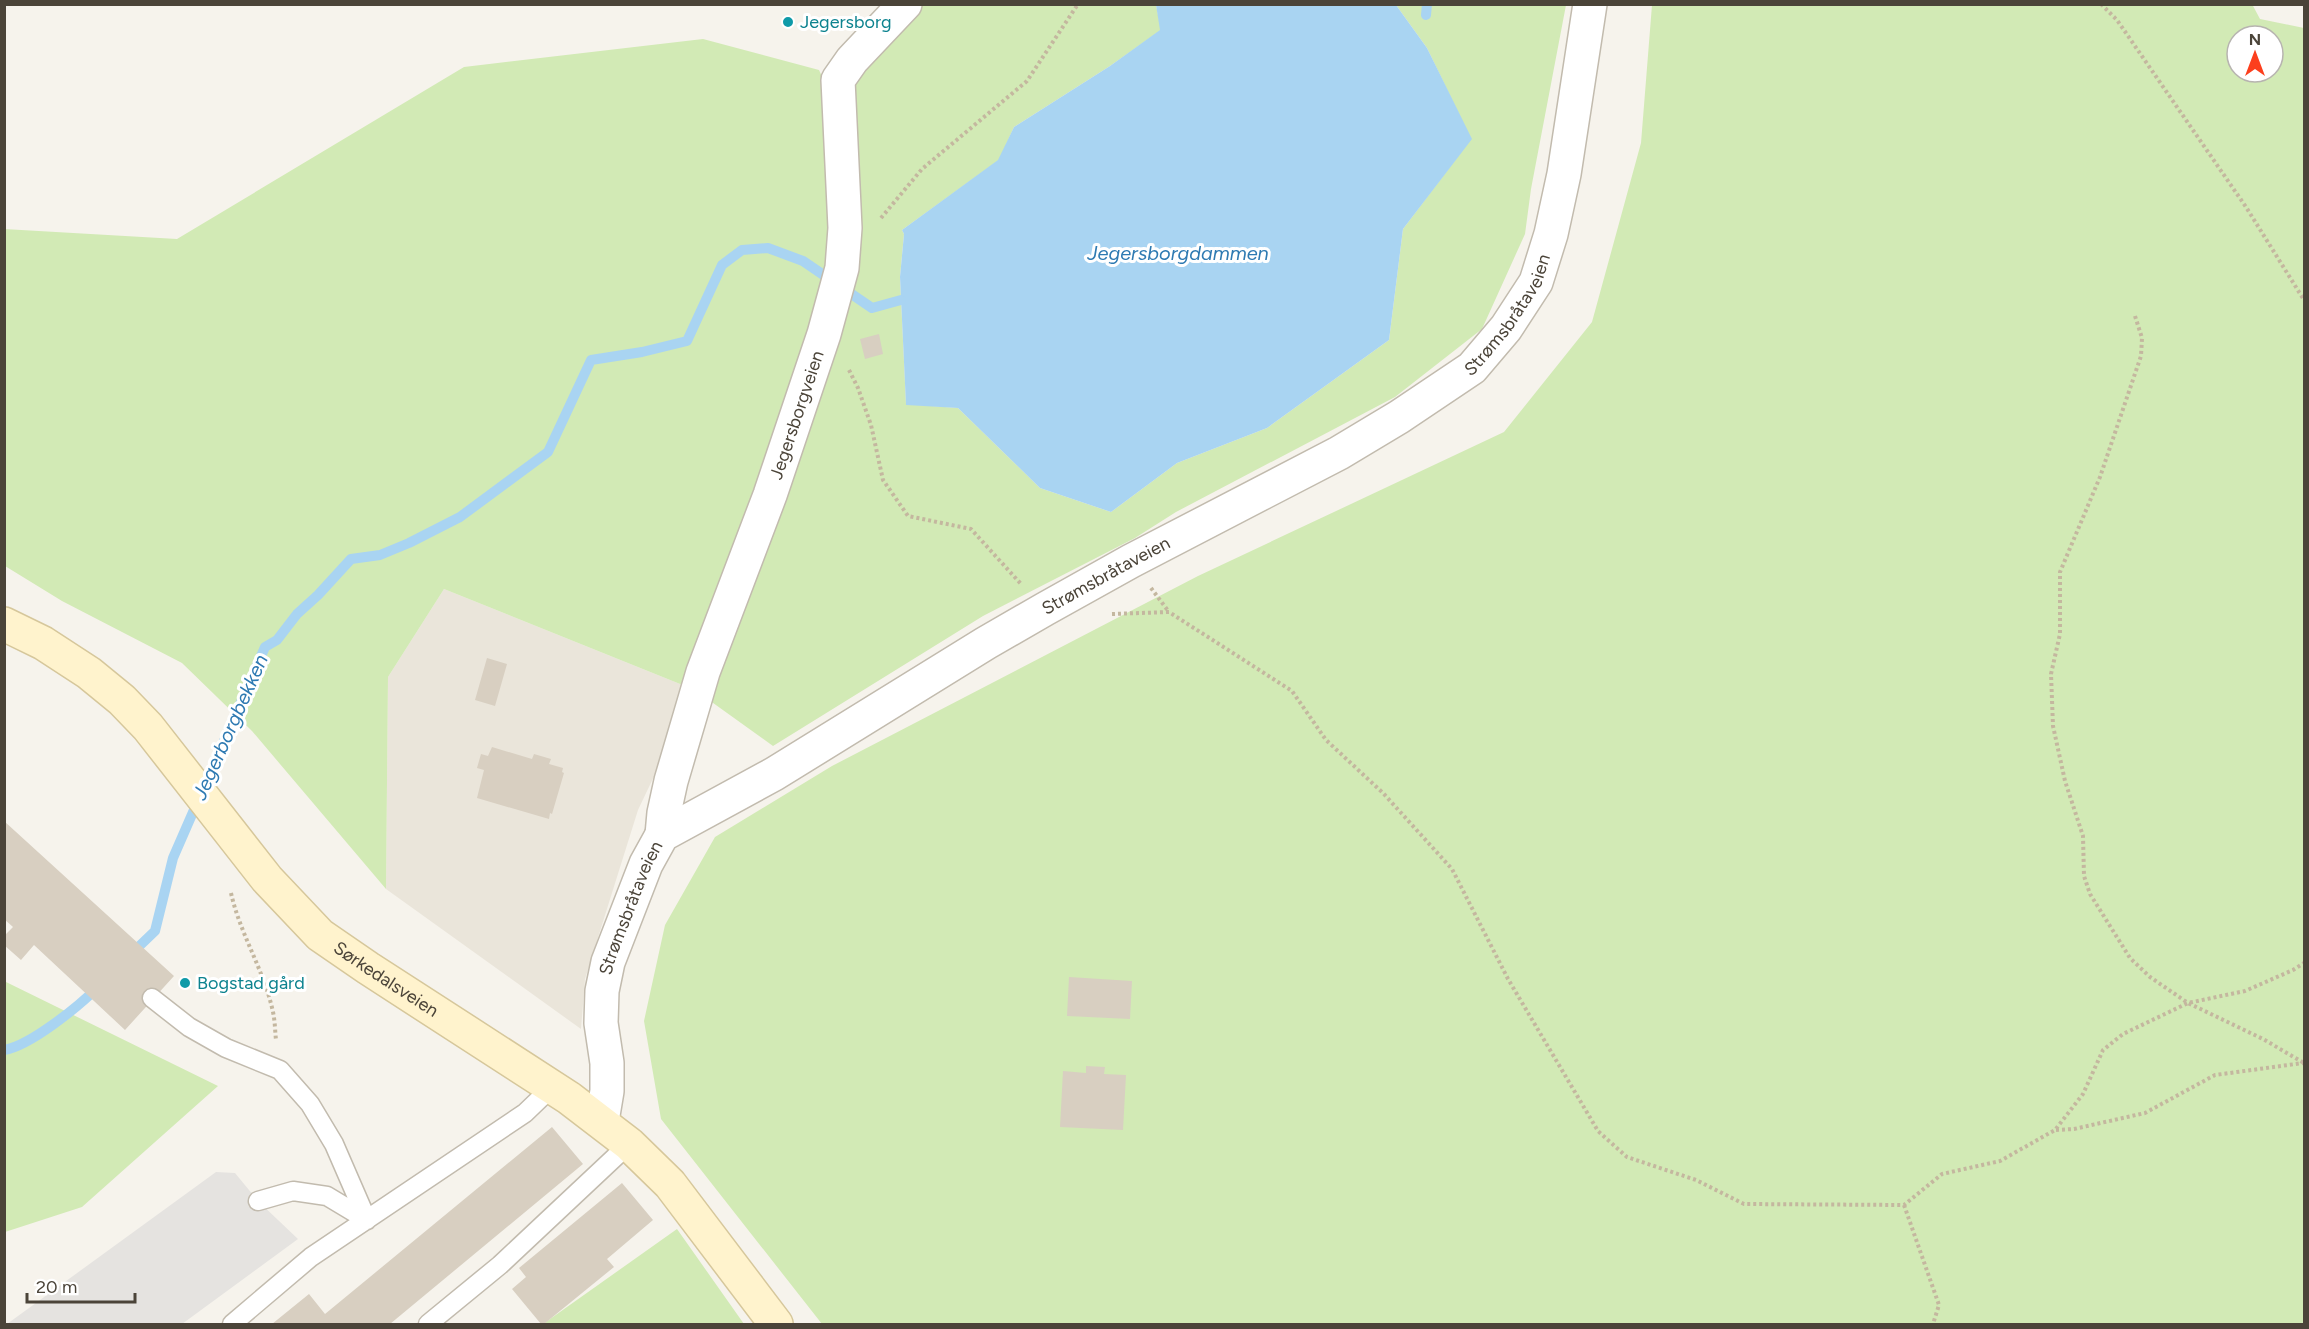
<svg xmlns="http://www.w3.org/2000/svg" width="2309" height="1329" viewBox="0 0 2309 1329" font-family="Figtree,sans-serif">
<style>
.residential{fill:#eae5da}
.green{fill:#d2eab5;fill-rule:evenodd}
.parking{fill:#e5e3e0}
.water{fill:#a9d4f2}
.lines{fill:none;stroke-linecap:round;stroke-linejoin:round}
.stream{stroke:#a9d4f2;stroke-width:10}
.building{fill:#d8cfc1}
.lane-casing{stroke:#c2bbae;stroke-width:21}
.street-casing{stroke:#c2bbae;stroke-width:36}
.secondary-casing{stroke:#d6c79b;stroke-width:36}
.path{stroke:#c4b79f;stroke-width:4;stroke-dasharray:3 3;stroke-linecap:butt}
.lane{stroke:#fff;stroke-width:18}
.street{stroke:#fff;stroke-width:33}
.secondary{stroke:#fff3cd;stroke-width:33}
.culture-dot{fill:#0f9aa8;stroke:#fff;stroke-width:2}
.labels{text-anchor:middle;stroke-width:6;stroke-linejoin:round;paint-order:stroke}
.culture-label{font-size:18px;fill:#0d838f;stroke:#fff;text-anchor:start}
.street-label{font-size:18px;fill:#4b4439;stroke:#fff}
.water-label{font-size:20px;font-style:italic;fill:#2e7ab2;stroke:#fff}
</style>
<rect width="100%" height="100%" fill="#f6f3ec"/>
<!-- residential -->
<path class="residential" d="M444,589L695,690L638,810L585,979L581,1029L386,889L388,677Z"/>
<!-- green -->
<path class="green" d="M2252,4L2260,19L2304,28V1324H822L661,1119L644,1021L665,925L715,837L832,766L1198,576L1504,432L1592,322L1641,143L1652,5ZM2237,36H2273V72H2237Z
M923,5H1156L1161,30L1110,66L1014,127L999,160L902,230L904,234L900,277L906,404L958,408L1040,488L1111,512L1177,463L1267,428L1389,340L1403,229L1471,139L1427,48L1396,5H1566L1531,189L1525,234L1482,329L1395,397L1176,512L1135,538L983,616L773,746L695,690L444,589L388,677L386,889L252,731L182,663L62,601L5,566L4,229L177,239L464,67L703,39L819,70L841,117L862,72Z
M4,981L218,1086L82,1207L5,1232Z
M677,1229L744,1324H543Z"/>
<!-- parking -->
<path class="parking" d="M216,1172L235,1173L258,1201L298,1239L182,1324H7Z"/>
<!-- water -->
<path class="water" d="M1156,5H1396L1427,48L1472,139L1403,229L1389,340L1267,428L1177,463L1111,512L1040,488L958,408L906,405L900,277L904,234L902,230L998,160L1014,127L1110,66L1160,30Z"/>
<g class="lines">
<!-- stream -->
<path class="stream" d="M1426,15L1427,4
M130,955L155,931L173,858L265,647L277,640L297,614L318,595L351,559L380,555L409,543L460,517L548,452L591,360L642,352L687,341L722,265L742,250L768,248L803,261L872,308L901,300
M4,1050C30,1046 79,1006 98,987"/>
</g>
<!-- building -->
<path class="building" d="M879,334L883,354L865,359L860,339Z
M487,658L507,664L495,706L475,700Z
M492,747L532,759L534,754L551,759L549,764L563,768L562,772L564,773L552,814L550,813L549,819L477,798L484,770L477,768L481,754L488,756Z
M4,821L174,976L125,1030L34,945L21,960L4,945V936L13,927L4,919Z
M1069,977L1132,981L1130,1019L1067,1016Z
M1086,1066L1105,1067L1104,1074L1126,1075L1123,1130L1060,1127L1063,1071L1086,1073Z
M552,1127L583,1164L390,1324H272L309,1294L325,1314Z
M622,1183L653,1220L607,1259L614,1267L544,1324H541L512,1289L526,1277L519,1268Z"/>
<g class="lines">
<!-- lane casing -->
<g class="lane-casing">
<path id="lane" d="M152,998L189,1027L226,1048L280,1070L310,1104L334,1144L367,1220
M258,1201L293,1191L327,1196L367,1220
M232,1324L311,1257L525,1113L552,1087
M428,1324L500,1265L629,1144"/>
</g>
<!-- street casing -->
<g class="street-casing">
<g id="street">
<path id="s1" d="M662,835L664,813L671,781L703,672L770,495L824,334L842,268L845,228L838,80L852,60L905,4"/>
<path id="s2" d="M602,1121L607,1091V1063L601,1023L602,991L608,962L646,864L662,835L774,774L986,643L1045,609L1131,561L1339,453L1399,417L1472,368L1506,328L1536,282L1551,234L1564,174L1590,4"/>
</g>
</g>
<!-- secondary casing -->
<g class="secondary-casing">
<g id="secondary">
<path id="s3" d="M4,624L43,643L89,673L122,700L148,727L267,879L320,935L368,968L569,1098L629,1144L670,1184L776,1324"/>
</g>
</g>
<!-- path -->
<path class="path" d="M2101,4L2117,20L2246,207L2304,300
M881,218L922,169L1027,81L1078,4
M2135,316L2142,338L2141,356L2100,477L2060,572V634L2051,674L2053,726L2065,781L2083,836L2084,876L2090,894L2130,958L2150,977L2188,1003L2263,1039L2304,1063
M849,370L858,388L871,425L883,480L908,516L971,529L1021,584
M1151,588L1169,612
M1112,614L1169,612L1292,691L1326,740L1383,793L1452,869L1508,979L1598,1131L1627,1157L1696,1180L1744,1204L1904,1205L1942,1174L2000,1161L2055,1130L2083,1094L2103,1050L2123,1034L2188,1003L2245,991L2293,970L2304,963
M231,893C240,934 264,970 273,1012C275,1021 275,1031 276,1040
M2056,1130L2074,1129L2145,1113L2215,1075L2303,1063
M1904,1205L1939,1305L1933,1324"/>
<!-- lane -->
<use href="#lane" class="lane"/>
<!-- street -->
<use href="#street" class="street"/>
<!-- secondary -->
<use href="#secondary" class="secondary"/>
</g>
<!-- markers -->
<g class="culture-dot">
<circle cx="788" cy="22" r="6"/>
<circle cx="185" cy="983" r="6"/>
</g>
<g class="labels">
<!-- culture labels -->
<g class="culture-label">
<text x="800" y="28">Jegersborg</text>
<text x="197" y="989">Bogstad gård</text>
</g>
<!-- street labels -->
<g class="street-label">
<text dy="6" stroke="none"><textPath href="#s2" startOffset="1299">Strømsbråtaveien</textPath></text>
<text dy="6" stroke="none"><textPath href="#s1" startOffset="442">Jegersborgveien</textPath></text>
<text dy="6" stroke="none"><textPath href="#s2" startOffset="813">Strømsbråtaveien</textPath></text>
<text dy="6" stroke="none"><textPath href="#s2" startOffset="219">Strømsbråtaveien</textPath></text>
<text dy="6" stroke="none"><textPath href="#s3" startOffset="528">Sørkedalsveien</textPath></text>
</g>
<!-- water labels -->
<g class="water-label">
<text x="1178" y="260">Jegersborgdammen</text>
<text transform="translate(230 727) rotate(-66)" y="7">Jegerborgbekken</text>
</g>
</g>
<!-- border -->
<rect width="2309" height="1329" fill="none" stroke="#4b4439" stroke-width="12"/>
<!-- north arrow -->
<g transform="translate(2255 54)"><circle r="28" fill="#ffffff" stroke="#b7b4b0" stroke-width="1.5"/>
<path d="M0-4.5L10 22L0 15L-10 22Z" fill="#fc3f1d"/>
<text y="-9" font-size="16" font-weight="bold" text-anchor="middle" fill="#4b4439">N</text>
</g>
<!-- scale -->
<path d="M27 1293v9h108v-9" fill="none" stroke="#4b4439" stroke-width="3"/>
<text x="36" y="1293" font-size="18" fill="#4b4439" stroke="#ffffff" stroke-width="4.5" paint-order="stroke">20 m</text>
</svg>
